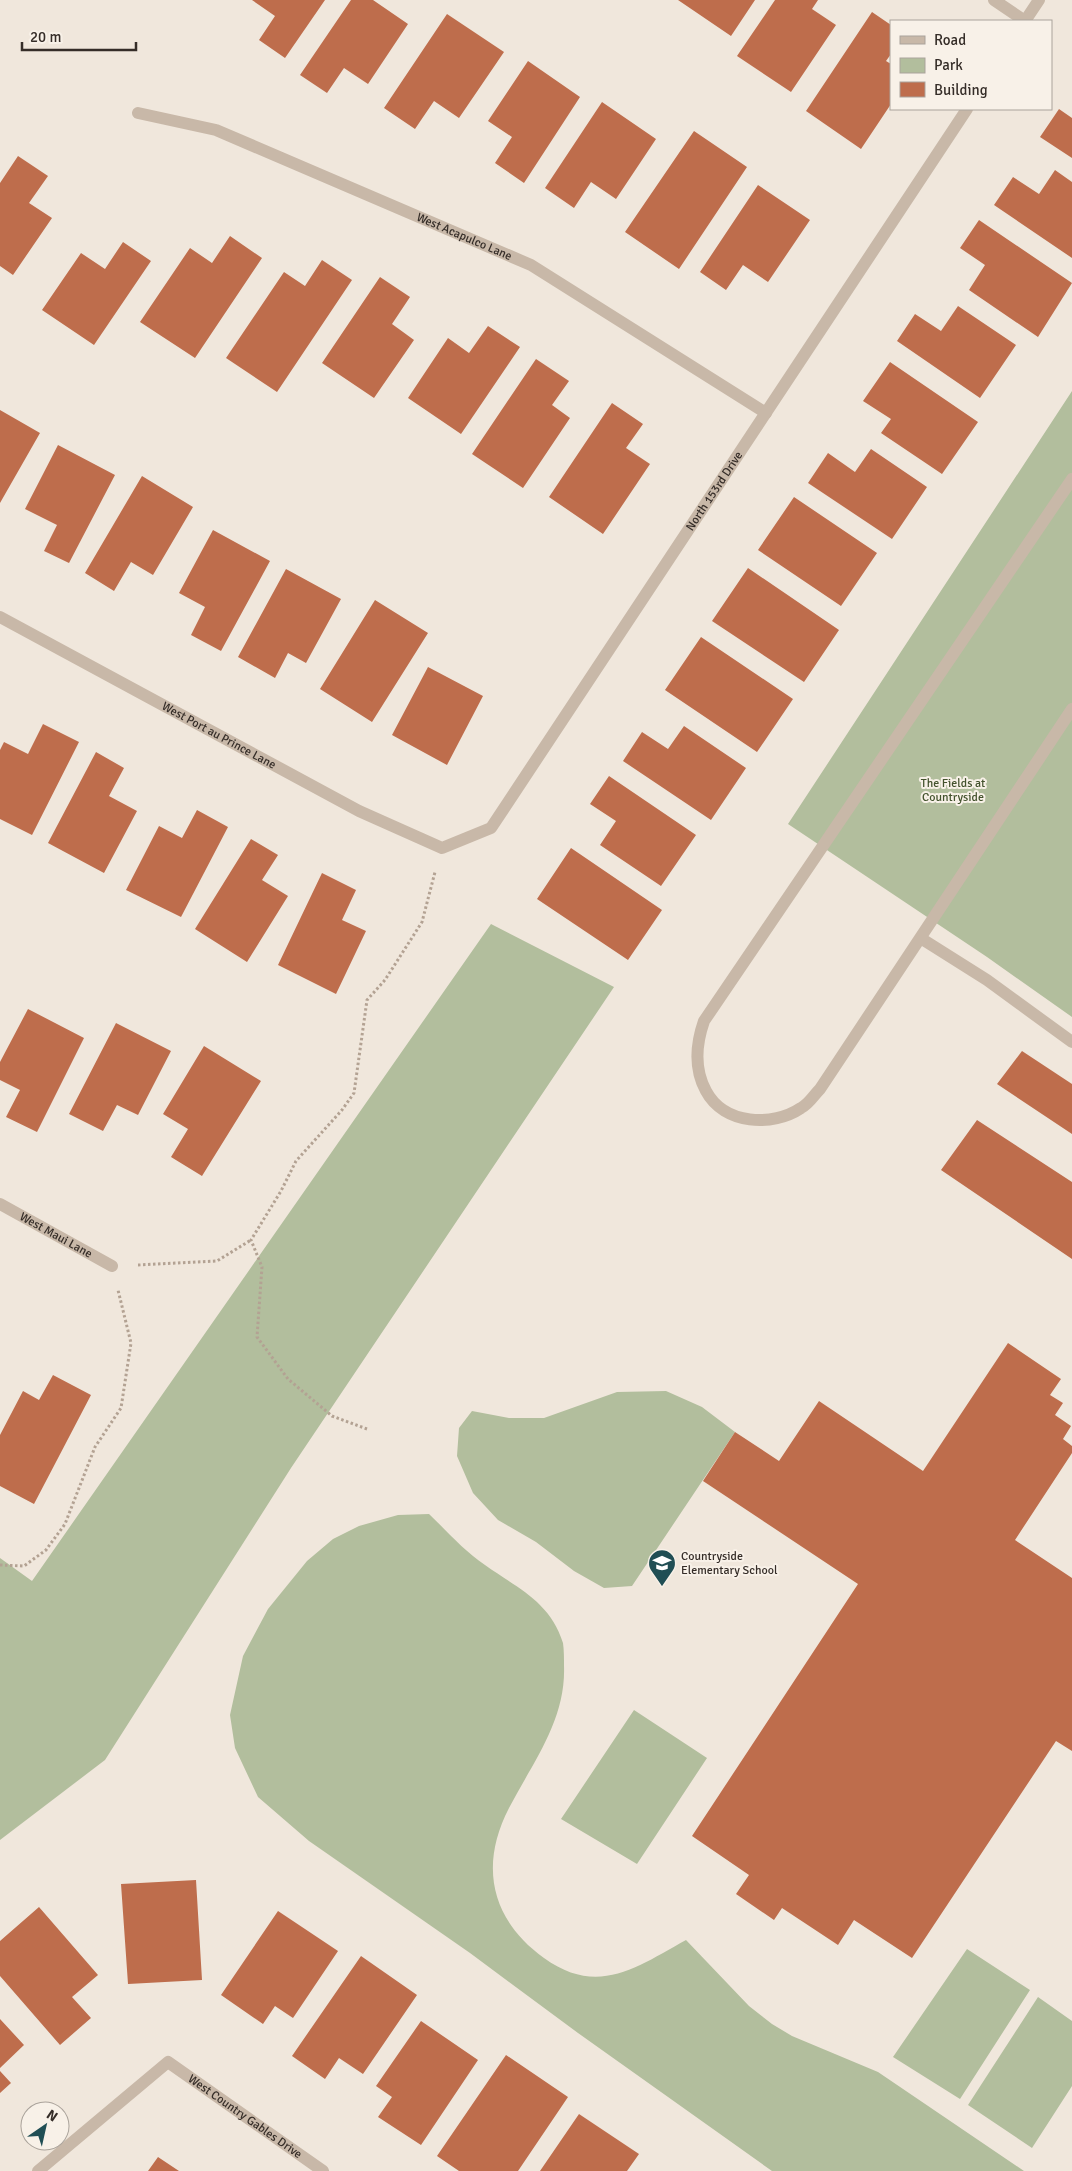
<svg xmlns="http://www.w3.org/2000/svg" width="1072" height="2171" viewBox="0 0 1072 2171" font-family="Signika,sans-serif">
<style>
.green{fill:#b2be9d}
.building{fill:#be6d4c}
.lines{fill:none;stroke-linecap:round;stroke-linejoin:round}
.path{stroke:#b3a293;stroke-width:3;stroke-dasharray:2.5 2.5;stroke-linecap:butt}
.service{stroke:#c8b8a8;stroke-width:12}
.minor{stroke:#c8b8a8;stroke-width:12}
.labels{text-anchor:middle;stroke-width:4;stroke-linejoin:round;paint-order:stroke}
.street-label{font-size:12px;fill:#352d28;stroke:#f8f1e8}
.park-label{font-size:12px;fill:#43522d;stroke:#f8f1e8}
.poi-label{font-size:12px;fill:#352d28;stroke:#f8f1e8;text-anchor:start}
</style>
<rect width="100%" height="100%" fill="#f0e7dc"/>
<!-- green -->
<path class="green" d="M1072,391V1017L987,957L788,824Z
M491,924L614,987L291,1468L105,1760L0,1840V1558L32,1581Z
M666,1391L702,1407L735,1432L632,1586L604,1588L574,1571L536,1542L498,1520L473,1493L457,1456L459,1428L472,1411L509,1418H544L617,1392Z
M429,1514C447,1531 464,1551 485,1565C517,1588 550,1601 563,1643C564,1650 564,1659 564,1666C566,1720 533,1762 509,1808C479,1866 491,1920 544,1958C598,1997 637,1967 686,1940L749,2006L772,2024L792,2036L878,2072L1024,2171H772L578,2033L470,1953L309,1841L258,1797L235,1748L230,1715L243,1656L268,1609L307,1561L333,1539L359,1526L398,1515Z
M634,1710L707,1758L637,1864L561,1819Z
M967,1949L1030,1990L960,2099L893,2057Z
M1038,1997L1072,2021V2086L1032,2148L968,2105Z"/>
<!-- building -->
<path class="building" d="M252,0H325L285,58L259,40L275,16Z
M351,0H373L408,24L368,84L344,68L327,93L300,75Z
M678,0H755L731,36Z
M775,0H818L812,9L836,25L791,92L737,56Z
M872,12L891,25V54L886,61L891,64V104L861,149L806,111Z
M447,14L504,52L459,118L434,101L415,129L384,108Z
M528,61L580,97L524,183L495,163L512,137L488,121Z
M602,102L656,139L616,199L591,182L574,208L545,188Z
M1059,109L1072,118V158L1040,137Z
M694,131L747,167L679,269L625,232Z
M18,156L48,176L29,203L52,218L13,275L0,266V183Z
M1055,170L1072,182V258L994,205L1013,177L1039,194Z
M758,185L810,220L768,282L743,265L726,290L700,272Z
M979,220L1072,283L1038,337L969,290L985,265L960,248Z
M230,236L262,258L195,358L140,322L190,248L212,263Z
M123,242L151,261L94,345L42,310L81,253L105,269Z
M322,260L352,280L277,392L226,358L284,272L305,286Z
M380,277L410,297L392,324L414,340L374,398L322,363Z
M958,306L1016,345L980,398L897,341L915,314L941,331Z
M488,326L520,347L461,434L408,398L448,338L469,353Z
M536,359L569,381L552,405L570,418L523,488L472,454Z
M890,362L978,422L942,474L881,433L891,419L863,401Z
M612,403L643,424L626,448L650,464L603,534L549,497Z
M0,410L40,433L0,503Z
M58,445L115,475L69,563L44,551L57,525L25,509Z
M871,449L927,487L892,539L808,483L828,453L855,472Z
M142,476L193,507L153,575L131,562L114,591L85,573Z
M794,497L877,553L841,606L758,550Z
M213,530L270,561L221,651L191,635L205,607L179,593Z
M748,568L839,630L804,682L712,621Z
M286,569L341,599L306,663L288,653L275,678L238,657Z
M375,600L428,633L372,722L320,689Z
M701,637L793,699L757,752L665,690Z
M428,667L483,696L447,765L392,735Z
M43,724L79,742L32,835L0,819V750L4,742L28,754Z
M684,726L746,768L711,820L623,761L642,732L668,749Z
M96,752L124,768L109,796L137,811L104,873L48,843Z
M609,776L696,835L661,886L600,845L616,821L590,804Z
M197,810L228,827L181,917L126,890L159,826L182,838Z
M251,839L278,855L262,880L288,896L247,962L195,929Z
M571,848L662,910L628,960L537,899Z
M322,873L356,890L342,920L366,931L336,994L278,965Z
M28,1009L84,1038L37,1132L6,1117L20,1090L0,1080V1062Z
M116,1023L171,1051L138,1115L117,1105L103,1131L69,1114Z
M204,1046L261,1081L202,1176L171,1157L188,1129L163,1114Z
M1022,1051L1072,1084V1134L997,1084Z
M977,1120L1072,1182V1259L941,1170Z
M1008,1343L1061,1379L1050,1395L1063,1403L1055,1415L1071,1426L1063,1439L1072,1446V1453L1015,1540L1072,1578V1751L1056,1741L912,1958L854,1920L838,1945L782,1908L774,1920L736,1894L749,1875L692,1836L858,1584L703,1481L735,1432L779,1461L819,1401L923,1471Z
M53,1375L91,1395L34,1504L0,1486V1435L23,1391L39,1400Z
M196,1880L202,1980L128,1984L121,1884Z
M39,1907L98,1975L72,1997L91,2018L60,2045L0,1976V1941Z
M278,1911L338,1951L293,2018L275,2006L263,2024L221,1995Z
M361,1956L417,1995L363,2074L339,2058L325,2079L292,2056Z
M0,2019L24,2045L0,2068Z
M421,2021L478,2060L421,2145L378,2117L392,2097L376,2086Z
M506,2055L568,2097L518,2171H459L437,2156Z
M0,2071L11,2083L0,2093Z
M579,2114L639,2154L627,2171H540Z
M158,2157L179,2171H148Z"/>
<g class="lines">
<!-- path -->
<path class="path" d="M138,1265L217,1261L251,1240
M367,1429L332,1416L288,1379L257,1337L262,1267L251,1240L281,1191L296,1161L342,1110L354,1093L367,1000L385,980L422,922L435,872
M0,1565L24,1566L46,1550L65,1524L95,1447L121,1408L131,1343L118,1290"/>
<!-- service -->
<path class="service" d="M1072,479L704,1021C696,1044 694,1069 706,1091C724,1125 773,1127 801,1108C809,1104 814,1095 820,1089L1072,709
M922,939L987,980L1072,1042"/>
<!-- minor -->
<g class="minor">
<path d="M994,0L1025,21"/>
<path d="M1025,21L1039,0"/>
<path id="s1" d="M138,113L216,130L531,265L766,413"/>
<path id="s2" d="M0,617L359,811L442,848L491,828L967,109"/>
<path id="s3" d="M0,1204L112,1266"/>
<path id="s4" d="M38,2171L168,2062L323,2171"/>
</g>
</g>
<!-- icons -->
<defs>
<g id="school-pin" transform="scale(1.4375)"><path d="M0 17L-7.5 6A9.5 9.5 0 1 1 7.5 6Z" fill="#204e54" stroke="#f8f1e8"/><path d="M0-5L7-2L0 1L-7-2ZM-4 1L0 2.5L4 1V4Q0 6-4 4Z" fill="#fff"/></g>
</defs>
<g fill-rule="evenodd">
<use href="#school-pin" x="662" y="1563"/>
</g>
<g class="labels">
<!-- street labels -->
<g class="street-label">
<text dy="4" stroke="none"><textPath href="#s1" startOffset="350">West Acapulco Lane</textPath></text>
<text dy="4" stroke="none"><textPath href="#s2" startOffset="956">North 153rd Drive</textPath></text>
<text dy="4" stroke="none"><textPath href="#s2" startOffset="249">West Port au Prince Lane</textPath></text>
<text dy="4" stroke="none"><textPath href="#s3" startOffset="64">West Maui Lane</textPath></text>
<text dy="4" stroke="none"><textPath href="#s4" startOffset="264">West Country Gables Drive</textPath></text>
</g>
<!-- park labels -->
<g class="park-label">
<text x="953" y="787">The Fields at<tspan x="953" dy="14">Countryside</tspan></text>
</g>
<!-- poi labels -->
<g class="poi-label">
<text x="681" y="1560">Countryside<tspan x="681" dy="14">Elementary School</tspan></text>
</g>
</g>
<!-- legend -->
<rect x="890" y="20" width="162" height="90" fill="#f8f1e8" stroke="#aaa39b"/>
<rect x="900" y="36" width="25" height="8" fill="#c8b8a8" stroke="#aaa39b"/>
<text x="934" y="45" font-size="15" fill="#352d28">Road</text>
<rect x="900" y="58" width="25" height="15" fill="#b2be9d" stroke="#aaa39b"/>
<text x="934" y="70" font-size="15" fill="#352d28">Park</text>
<rect x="900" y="82" width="25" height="15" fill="#be6d4c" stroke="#aaa39b"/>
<text x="934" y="95" font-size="15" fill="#352d28">Building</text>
<!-- north arrow -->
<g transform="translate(45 2126) rotate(34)"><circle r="24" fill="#f8f1e8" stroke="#aaa39b"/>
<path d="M0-4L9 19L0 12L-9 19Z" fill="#204e54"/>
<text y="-8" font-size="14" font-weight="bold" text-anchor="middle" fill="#352d28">N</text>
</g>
<!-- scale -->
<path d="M22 42v8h114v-8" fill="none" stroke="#352d28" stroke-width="2.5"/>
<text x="30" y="42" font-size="15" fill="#352d28" stroke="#f8f1e8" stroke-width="4" paint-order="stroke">20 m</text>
</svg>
